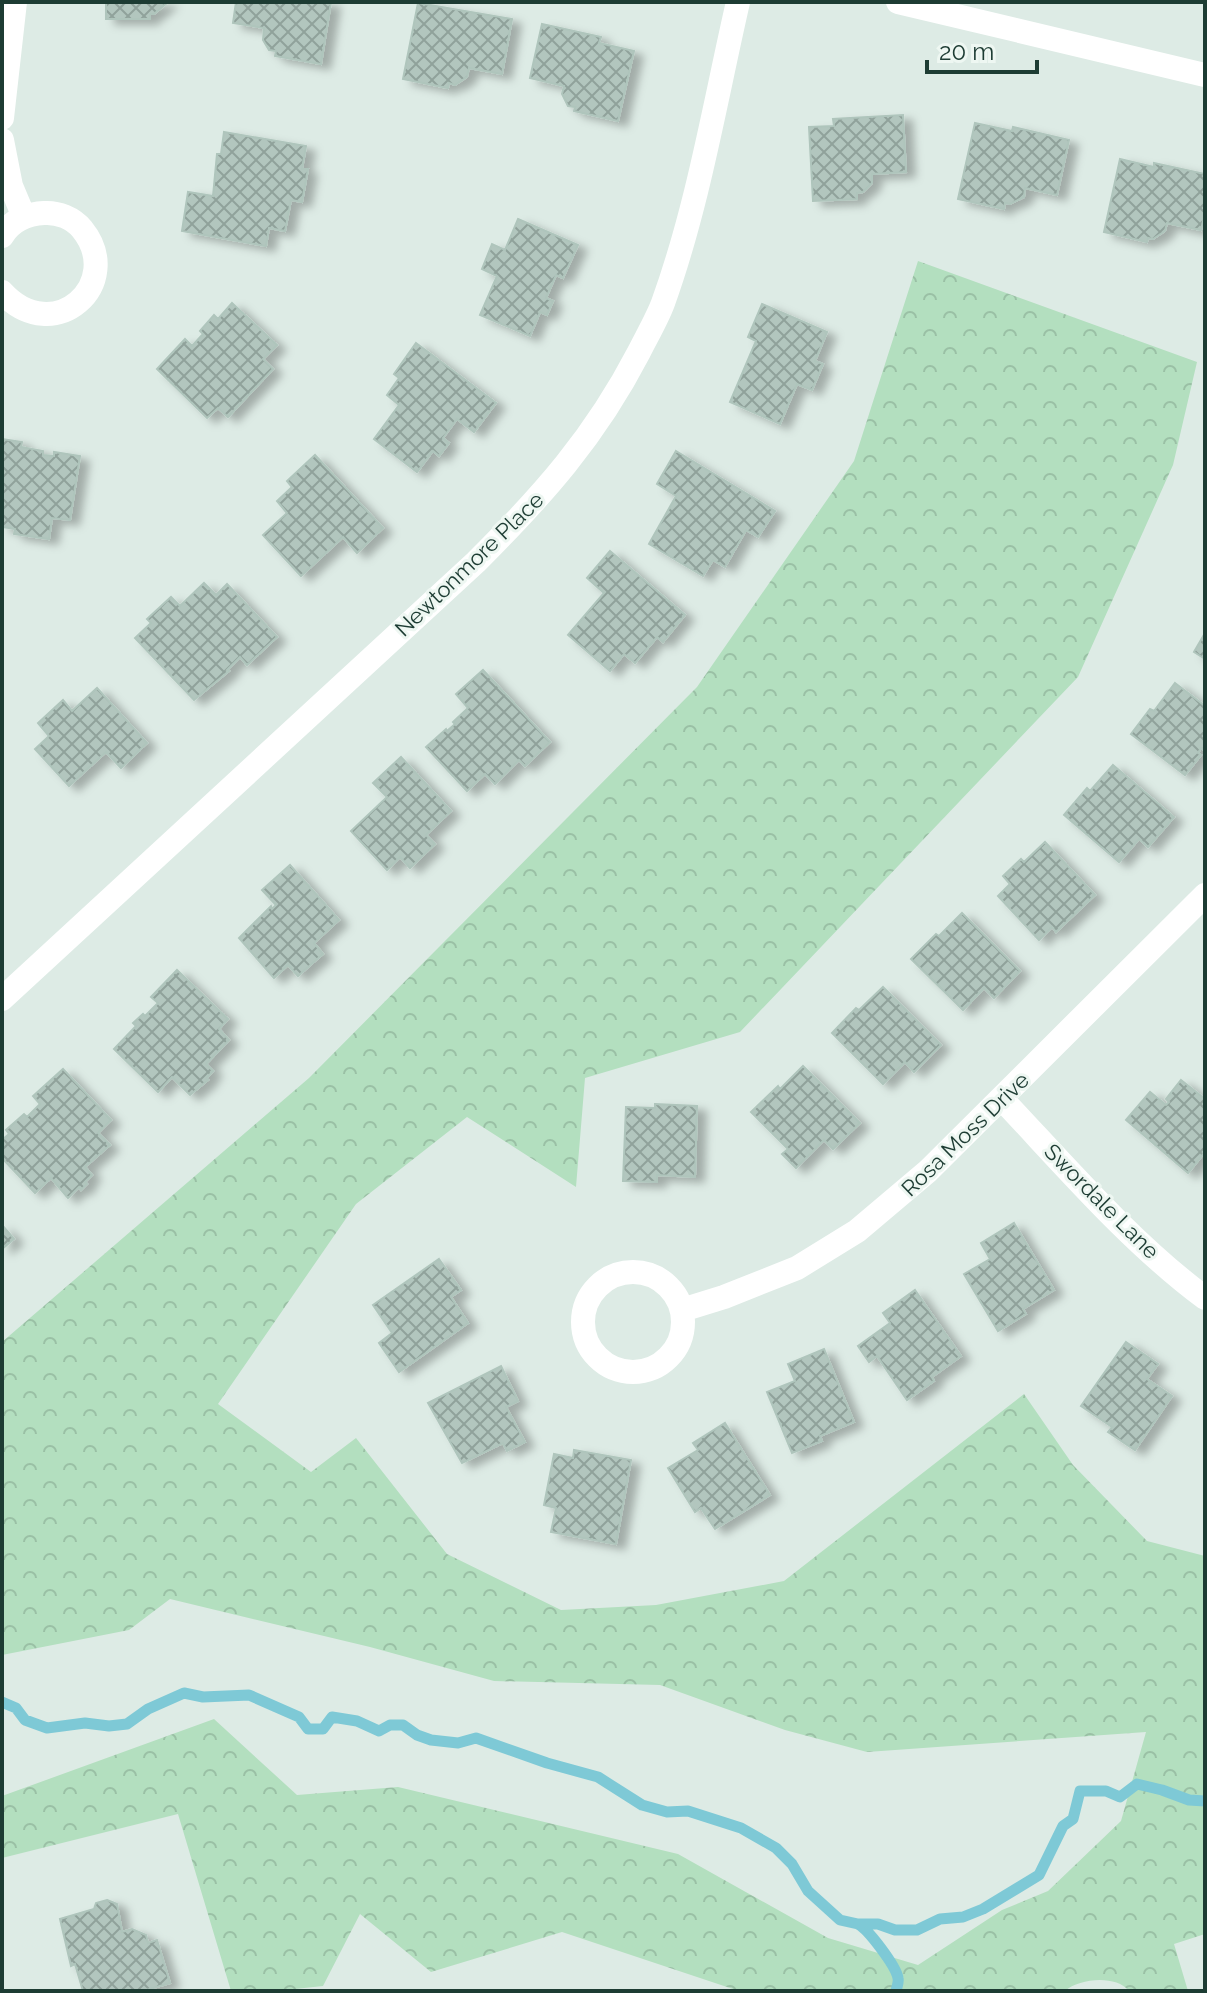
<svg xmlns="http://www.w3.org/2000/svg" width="1207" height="1993" viewBox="0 0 1207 1993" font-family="Raleway,sans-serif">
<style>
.forest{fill:url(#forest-crowns)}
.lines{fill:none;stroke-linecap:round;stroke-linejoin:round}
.stream{stroke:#7ec9d6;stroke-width:11}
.building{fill:url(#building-cross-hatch);stroke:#afc5bc;stroke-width:2;filter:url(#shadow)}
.street{stroke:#fff;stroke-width:24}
.labels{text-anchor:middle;stroke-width:6;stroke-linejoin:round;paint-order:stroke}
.street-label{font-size:22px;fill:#1d3c33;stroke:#eef7f2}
</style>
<defs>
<pattern id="forest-crowns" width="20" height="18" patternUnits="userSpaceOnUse" patternTransform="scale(2)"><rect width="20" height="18" fill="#b3dfbf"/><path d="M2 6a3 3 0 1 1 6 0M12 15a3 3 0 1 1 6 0" fill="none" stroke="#9ac0a5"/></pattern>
<pattern id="building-cross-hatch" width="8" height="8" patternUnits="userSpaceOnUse" patternTransform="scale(2)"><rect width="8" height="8" fill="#b2c6be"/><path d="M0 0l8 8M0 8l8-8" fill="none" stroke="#90a29b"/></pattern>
<filter id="shadow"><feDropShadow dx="9" dy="5" stdDeviation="4" flood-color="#0004"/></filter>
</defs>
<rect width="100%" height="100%" fill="#ddebe5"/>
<!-- forest -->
<path class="forest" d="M918,261L1197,362L1173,465L1078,677L740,1032L585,1078L576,1187L467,1117L356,1204L218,1404L311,1472L356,1438L447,1554L561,1610L656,1605L784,1581L1024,1394L1073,1465L1147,1541L1205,1556V1934L1174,1944L1188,1991H1129C1116,1975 1080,1978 1065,1991H739L562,1932L431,1972L360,1914L323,1986L276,1991H231L178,1814L2,1858V1796L214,1719L297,1795L398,1787L678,1854L828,1938L918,1965L1002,1910L1048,1891L1121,1821L1146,1732L867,1752L785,1730L660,1685L494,1681L370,1647L170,1599L129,1630L2,1655V1342L309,1078L697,687L854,461Z"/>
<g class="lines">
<!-- stream -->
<path class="stream" d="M2,1702L16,1708L25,1720L47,1728L85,1723L109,1726L127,1724L148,1709L184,1693L203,1697L249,1695L299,1717L308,1729H323L332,1717L357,1721L379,1731L390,1725H403L417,1735L431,1740L458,1743L476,1738L547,1763L598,1777L642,1805L667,1812L688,1811L741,1828L776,1848L792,1864L808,1891L840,1920L858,1924H878L895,1930H917L940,1919L963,1917L983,1909L1039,1875L1063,1826L1073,1819L1080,1791H1106L1120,1797L1137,1784L1162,1790L1189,1800L1205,1801
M858,1924C868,1929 896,1966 898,1978C899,1983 897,1986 896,1991"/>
</g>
<!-- building -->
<path class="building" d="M106,2H168L154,14H150V19H106Z
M236,2H331L321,64L275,56L276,51L269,50L263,40L264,28L233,23Z
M418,3L512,19L502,74L469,68L467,77L455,85L449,83L448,88L403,79Z
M542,24L601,37L599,43L634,51L618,121L574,111L575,107L568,106L562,94L564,86L530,78Z
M903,115L906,172L872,174V183L863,192L857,193V199L813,201L809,127L834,126L833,119Z
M975,123L1012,131L1013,127L1069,140L1057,195L1025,188L1024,197L1010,204L1005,203L1004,209L958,199Z
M224,132L306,146L302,169H308L302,202L291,200L285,231L269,228L266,246L182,231L188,192L213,196L217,154H221Z
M1120,159L1154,167V163L1205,174V213L1201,230L1167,223L1165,231L1153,239L1148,238L1147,242L1104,232Z
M518,219L578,245L563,278L556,275L546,298L553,301L547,315L540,312L530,336L480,315L497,276L482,269L492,244L505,250Z
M232,303L277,345L263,359L273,369L228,417L218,408L207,418L157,369L185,339L192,346L203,334L200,331L214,315L218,319Z
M762,304L827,332L815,361L823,364L812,390L797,384L780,424L730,402L756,341L748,337Z
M416,343L496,403L474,432L457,419L443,438L449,443L439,456L433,451L417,472L374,439L399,405L387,395L399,378L394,374Z
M2,439L22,442L21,447L43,451V455L54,456V452L80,456L70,520L52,518L49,539L14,534L15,529L2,527Z
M676,451L775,511L758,537L746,530L725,567L713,560L703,576L649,544L676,496L657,484Z
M315,455L383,528L357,553L343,537L301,576L263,535L287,513L277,501L292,487L287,481Z
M610,551L685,615L663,642L657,637L635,663L624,654L610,671L568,635L604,593L587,578Z
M204,583L216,595L227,584L277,637L247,665L240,657L227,670L229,671L194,700L135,638L151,623L147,619L171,597L180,606Z
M1205,633V659L1194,652Z
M483,670L550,742L525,766L519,760L495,784L485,774L467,791L426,747L446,729L447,731L455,724L453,722L468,708L456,694Z
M1175,683L1205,706V751L1201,748L1198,753L1201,755L1185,775L1131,734L1150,709L1154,711Z
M97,688L147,743L121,768L106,752L69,786L35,749L49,736L38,723L63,700L72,711Z
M401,757L451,811L426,835L435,844L410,868L400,857L387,870L351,831L387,797L373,783Z
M1113,765L1174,817L1148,847L1139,839L1119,862L1064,815L1087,788L1090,791Z
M1045,842L1095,895L1056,932L1052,927L1039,940L998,896L1010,884L1003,876L1021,859L1024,862Z
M290,865L339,920L314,943L323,954L298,976L288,965L274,978L239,938L271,906L272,909L276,905L262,890Z
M962,913L1020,971L994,998L984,988L963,1010L911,959L936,934L939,936Z
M177,970L228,1019L219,1029L229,1040L206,1064L213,1071L206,1079L208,1080L190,1095L172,1077L158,1092L114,1049L136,1026L133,1023L143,1014L145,1016L158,1003L151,997Z
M883,987L941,1045L914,1072L905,1062L883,1084L832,1033L856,1008L859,1010Z
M803,1066L860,1123L833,1149L824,1140L796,1168L782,1154L788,1149L751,1112L778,1086L780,1089Z
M63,1069L111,1120L98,1133L110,1145L85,1167L92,1175L85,1182L87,1184L81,1190L79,1187L68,1198L51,1178L35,1193L2,1158V1140L9,1134L6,1130L24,1114L27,1117L40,1104L33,1096Z
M1181,1080L1205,1099V1152L1188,1173L1126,1120L1150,1092L1166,1105L1169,1102L1166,1099Z
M655,1104L697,1106L695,1177L657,1175V1182L623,1181L626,1107L655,1108Z
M1014,1223L1054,1290L1023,1309L1026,1314L998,1331L964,1274L990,1259L981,1243Z
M2,1225L14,1239L2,1249Z
M439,1259L461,1290L451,1297L468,1323L399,1372L379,1343L392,1333L373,1305Z
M915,1290L961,1356L932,1377L934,1381L907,1400L877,1356L869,1362L858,1346L890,1323L883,1313Z
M1126,1342L1158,1364L1147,1379L1172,1396L1135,1450L1108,1432L1112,1427L1081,1406Z
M824,1349L854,1422L820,1436L822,1441L792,1453L767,1392L795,1381L788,1364Z
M501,1366L518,1401L506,1407L525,1442L507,1451L503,1443L462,1463L428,1403Z
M725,1423L770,1495L715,1529L701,1508L695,1512L668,1468L698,1450L693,1443Z
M574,1450L631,1460L616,1544L551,1532L556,1508L544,1505L554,1454L573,1458Z
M107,1900L117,1904L122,1932L132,1929L146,1935L148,1943L157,1940L170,1983L143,1991H83L75,1964L71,1966L60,1919L94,1909L96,1903Z"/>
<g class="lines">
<!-- street -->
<path class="street" d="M898,2L1205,75
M2,118L15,2
M2,140L11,186L24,217
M2,236C11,221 26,214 44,213C58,212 73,218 82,229C126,283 54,349 2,292
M2,999L476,562C543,495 595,437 639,352C647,336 657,319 663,303C698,206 715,102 738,2
M1002,1099C1067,1168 1130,1242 1205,1298
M583 1322a50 50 0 1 1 100 0a50 50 0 1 1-100 0Z
M682,1310L724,1297L797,1268L857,1231L928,1171L1205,895"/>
</g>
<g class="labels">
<!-- street labels -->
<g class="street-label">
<text transform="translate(469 564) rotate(-44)" y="8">Newtonmore Place</text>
<text transform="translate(965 1134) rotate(-44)" y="8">Rosa Moss Drive</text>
<text transform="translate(1102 1201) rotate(45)" y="8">Swordale Lane</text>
</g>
</g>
<!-- border -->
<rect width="1207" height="1993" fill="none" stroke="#1d3c33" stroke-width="8"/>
<!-- scale -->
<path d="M927 60v12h110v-12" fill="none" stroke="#1d3c33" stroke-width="4"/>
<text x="939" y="60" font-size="24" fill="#1d3c33" stroke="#eef7f2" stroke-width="6" paint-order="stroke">20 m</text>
</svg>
